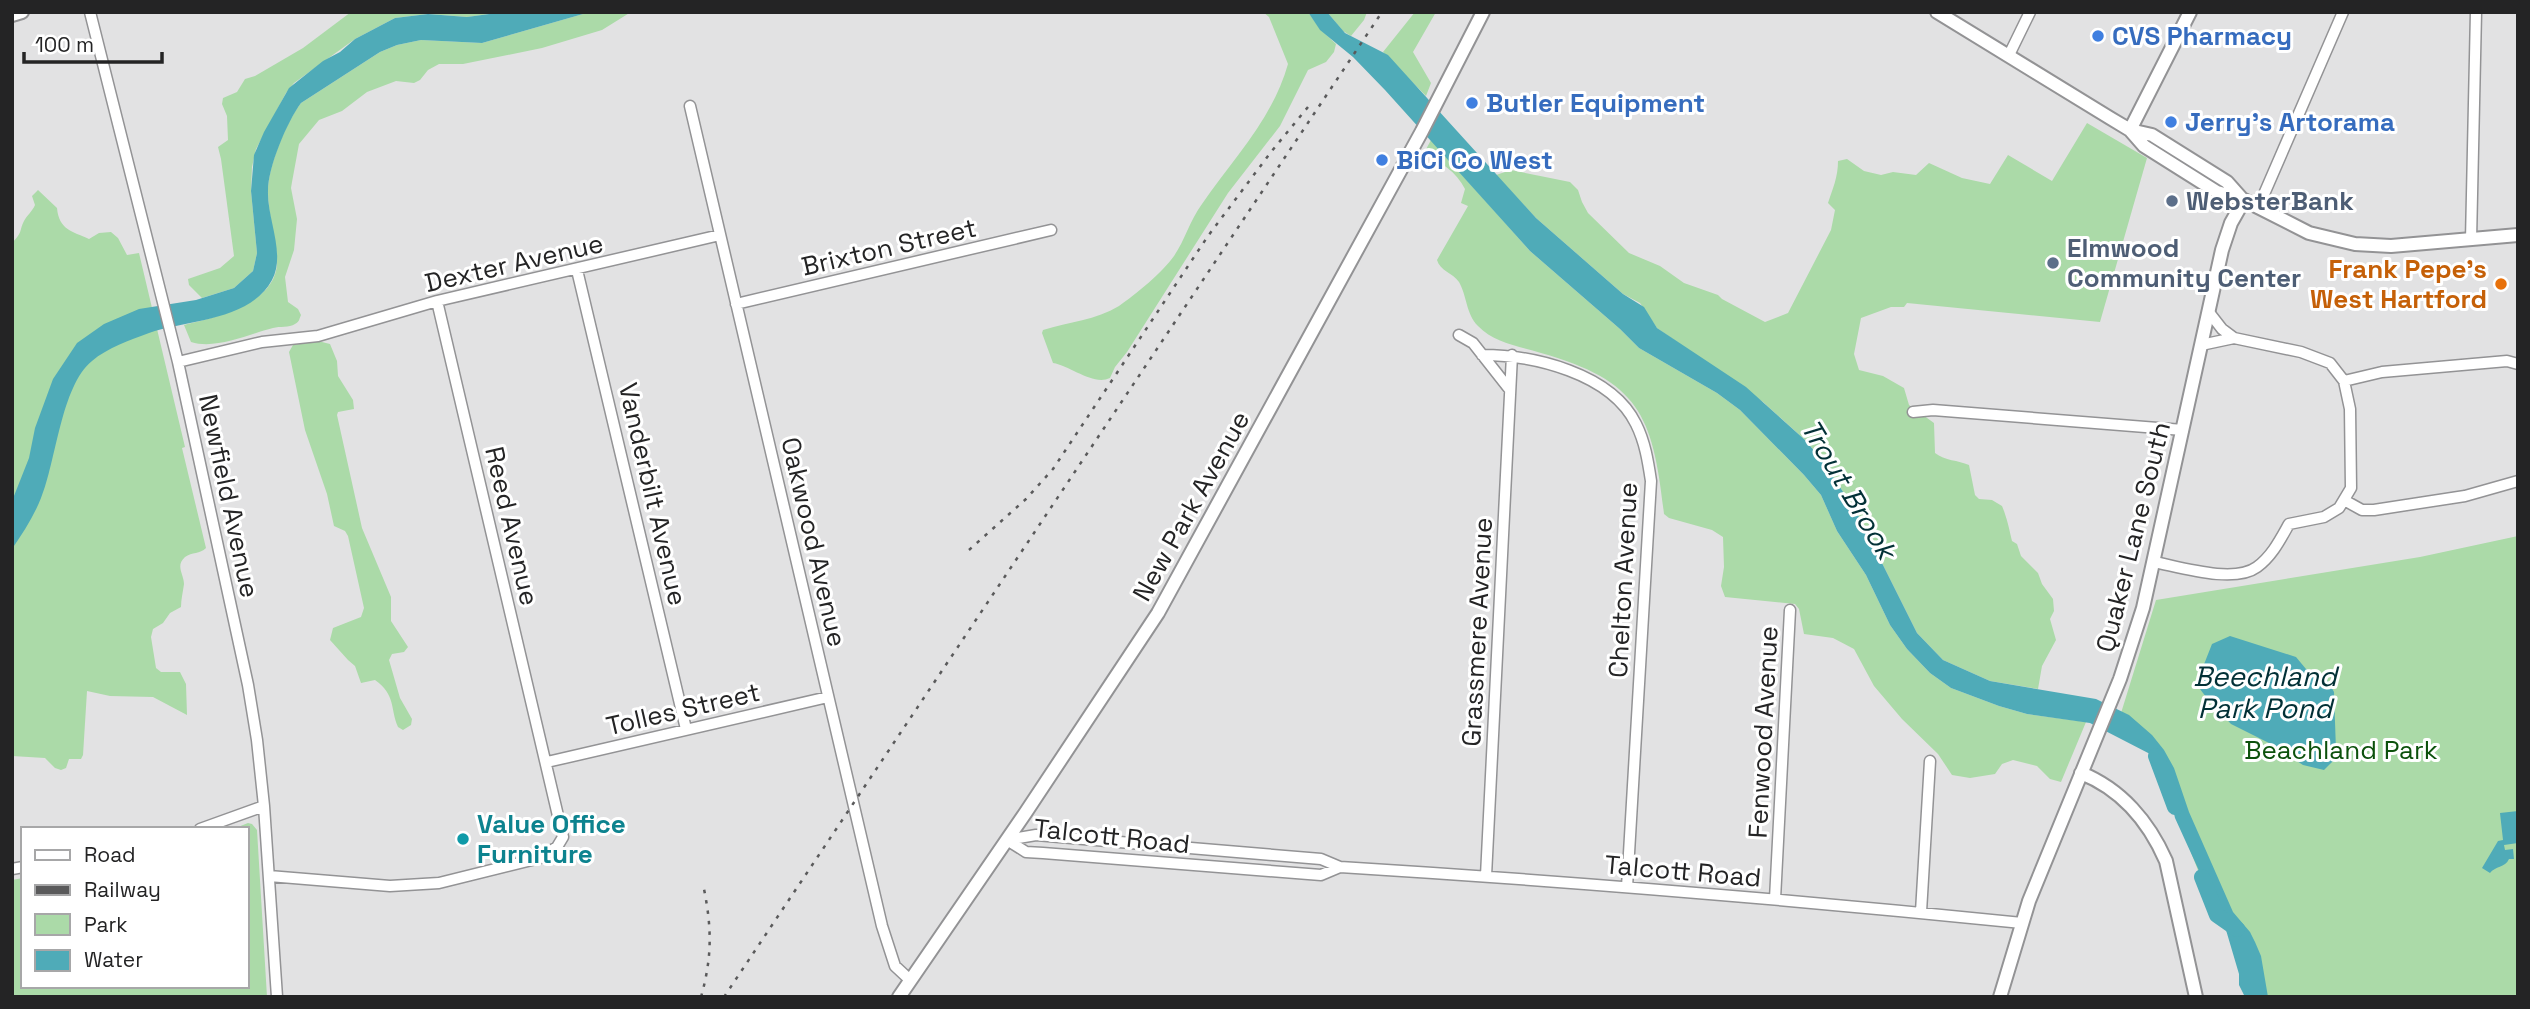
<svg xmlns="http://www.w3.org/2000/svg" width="2530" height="1009" viewBox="0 0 2530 1009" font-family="'Space Grotesk',sans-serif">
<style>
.green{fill:#abdaa8}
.water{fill:#4fabb8}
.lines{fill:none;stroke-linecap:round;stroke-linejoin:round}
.river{stroke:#4fabb8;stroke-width:16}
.minor-casing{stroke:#939395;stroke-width:13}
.major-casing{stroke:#939395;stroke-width:16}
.minor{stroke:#fff;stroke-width:10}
.major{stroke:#fff;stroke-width:12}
.rail{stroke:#5a5a5b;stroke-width:2.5;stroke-dasharray:3.5 7;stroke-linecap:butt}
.shop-dot{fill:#3f7fe0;stroke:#fff;stroke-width:2.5}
.service-dot{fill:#5c6f8a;stroke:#fff;stroke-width:2.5}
.food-dot{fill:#e8710a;stroke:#fff;stroke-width:2.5}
.culture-dot{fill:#0f9aa8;stroke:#fff;stroke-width:2.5}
.labels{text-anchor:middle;stroke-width:6;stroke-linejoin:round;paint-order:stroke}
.shop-label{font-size:26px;font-weight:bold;fill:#366cbe;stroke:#fff;text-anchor:start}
.service-label{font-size:26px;font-weight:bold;fill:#4e5e75;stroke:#fff;text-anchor:start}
.street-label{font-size:26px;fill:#242425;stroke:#fff}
.food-label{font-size:26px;font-weight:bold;fill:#c56008;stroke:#fff;text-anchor:end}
.park-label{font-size:26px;fill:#0c510c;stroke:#fff}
.culture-label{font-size:26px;font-weight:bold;fill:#0d838f;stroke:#fff;text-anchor:start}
.water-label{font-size:28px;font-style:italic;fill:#023036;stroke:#fff}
</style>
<rect width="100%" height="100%" fill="#e2e2e3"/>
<!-- green -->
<path class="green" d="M351,12H504L467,17L428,14L395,18L355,39L294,83L286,93L256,149L252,167L251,191L257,253L253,271L234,288L202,298L189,285L188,279L220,268L234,256L221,159L218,147L228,140L227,116L222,104L223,98L237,92L245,79L255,76L303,48Z
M590,12H631L602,30L542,48L463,64H439L428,70L420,80L414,83L396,81L367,92L342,111L319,120L299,144L292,182L291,188L297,219L294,250L285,277L288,302L298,309L301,315C299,319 300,321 295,324C289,328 280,326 273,328C249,334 216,350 191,342L184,325C214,318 276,304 277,263C277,240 268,217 268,193C267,169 286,122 301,103L380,52L397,45L421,40L482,43Z
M1263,12H1308L1320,29L1336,44L1334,52L1326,62L1308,70L1280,126L1228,193L1127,352L1115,367L1110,378C1093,386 1071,366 1053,363L1042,333L1043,330C1069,322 1096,320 1119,306C1135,295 1163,272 1174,256C1185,240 1190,220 1202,204C1234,158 1273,118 1288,64L1269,17Z
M1327,12H1367L1364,20L1351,36L1343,31Z
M1415,12H1436L1413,52L1431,83L1426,96L1383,52Z
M2087,123L2147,158L2100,322L1907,303L1904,307H1891L1861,318L1854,354L1859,370L1883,376L1904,388L1909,405L1934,423L1935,453C1945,461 1958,460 1969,465L1975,495L1979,499L1992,500L2002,506C2007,518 2009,528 2012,541L2017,544L2021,556L2038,573L2042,584L2053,599L2054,611L2050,619L2056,640L2042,666L2038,689L1990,681L1943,660L1917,633L1856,511L1821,459L1805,440L1763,402L1657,328L1640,303L1623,294L1536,218L1496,175L1511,170L1570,182L1578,190L1582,202L1588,213L1629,253L1660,266L1684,283L1718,295L1722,299L1765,322L1788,313L1831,230L1835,210L1828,203C1833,188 1838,177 1838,161L1847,159L1864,171L1881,175L1893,172L1916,175L1929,163L1962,178L1990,184L2008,155L2052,181Z
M1431,140L1530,251L1620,329L1639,348L1717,393L1740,410L1804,475L1821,495L1837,531L1866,575L1890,625L1907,649L1930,673L1951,688L1999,706L2027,714L2086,722L2061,782L2050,779L2037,766L2013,760L2002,764L1995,774L1970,778L1952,775L1938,754L1902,719L1874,686L1854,649L1833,638L1804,634L1799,609L1795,604L1725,597L1721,586L1724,567L1723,537L1712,530L1669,518L1664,514C1653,416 1640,381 1541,353C1519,346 1494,343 1478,326C1466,314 1467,296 1459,282C1453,273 1440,271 1437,260L1468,206L1461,203L1465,189C1456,171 1441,163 1424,153Z
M38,190L57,208C59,230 72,231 89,239L99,233L111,232L118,238L127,255L139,253L185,447L182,448L206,548C200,554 192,552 185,557C175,566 184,574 184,584C183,592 181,599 181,607L170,613L163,623L153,629L151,637L156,668L161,672H180L186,684L187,715L153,697L110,696L87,691L83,755L81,759H69L66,768L61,770L55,768L45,758L12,756V243C23,232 19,231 24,221C27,215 32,212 35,205L32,196Z
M318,341L330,344L337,361L338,376L353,400L354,409L338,412L337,415L362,528L391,597V621L408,647L404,652L392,654L389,660L400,698L412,719L411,725L403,730L398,727C390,708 396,695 375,680L361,683L355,666L348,660L330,640L333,628L361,617L364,608L348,536L345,531L334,526L327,494L305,430L289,352L293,345Z
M2518,536V996L2247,997L2244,935L2215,914L2152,752L2117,726L2156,600L2420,557Z
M248,823L252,824L257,830L267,997H12V880L23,878V986H247V829H233Z"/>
<!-- water -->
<path class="water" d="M504,12H590L482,43L421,40L397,45L380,52L301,103C287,122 268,167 268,191C267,219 286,254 272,280C250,321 187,320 149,333C130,340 107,348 92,361C61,386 56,462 41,498C34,516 23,533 12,549V501L29,458L35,428L53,379L77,343L104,324L139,309L196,300L234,288L253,271L257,253L251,191L254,155L264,132L289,88L323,61L340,52L355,39L395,18L428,14L467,17Z
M1308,12H1327L1345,33L1388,55L1536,218L1623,294L1644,307L1657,328L1746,387L1805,440L1821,459L1856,511L1917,633L1943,660L1990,681L2096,699L2129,715L2152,735L2164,750L2174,768L2189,812L2233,912L2250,932L2255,942L2261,956L2268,997H2245L2239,985V974L2226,930L2175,818L2168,787L2152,755L2090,723L2027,714L1999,706L1951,688L1930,673L1907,649L1890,625L1866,575L1837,531L1821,495L1804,475L1740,410L1717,393L1639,348L1620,329L1530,251L1385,90L1353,57L1320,30Z
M2230,636L2296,657L2306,669L2328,681L2334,692L2336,751L2333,761L2324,770L2303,765L2273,745L2231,724L2206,697L2200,689L2199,677L2212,644Z
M2518,811V843L2504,845L2505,850L2513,849L2514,859H2509C2505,868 2495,866 2490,873L2482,868L2498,841L2503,840L2500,813Z"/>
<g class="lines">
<!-- river -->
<path class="river" d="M2156,756L2175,807
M2202,877L2217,915L2237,929"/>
<!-- minor casing -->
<g class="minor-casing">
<path id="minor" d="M90,12L178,362L248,685L257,740L264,806L277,997
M2009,55L2030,12
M690,106L882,926L895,966L910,980
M2258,208L2343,12
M2471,240L2476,12
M577,270L686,729
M736,304L1051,230
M2208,311L2222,329L2234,338
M1459,335L1473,343L1510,390
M1482,355C1533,355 1611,373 1636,424C1645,442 1648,461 1651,481L1627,887
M178,362L262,342L318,336L437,301L720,235
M2344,381L2382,372L2507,361L2518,364
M1913,412L1933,410L2183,430
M2344,500L2362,510H2374L2465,496L2518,481
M2154,562C2180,567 2234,584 2257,567C2272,556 2280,540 2289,524L2324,517L2339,508L2351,488L2350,409L2344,381L2330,363L2301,352L2234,338L2201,345
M547,762L828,697
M200,829L264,806
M1007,840L1036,835L1321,859L1340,867C1567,881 1795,900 2022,923
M1007,840L1026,852L1043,853L1321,875L1340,867
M12,869L23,867
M269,876L390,886L439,883L540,858L557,847L563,837L437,301
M1486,876L1512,355
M1775,899L1790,610
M1921,912L1930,761"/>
</g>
<!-- major casing -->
<g class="major-casing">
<path id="major" d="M1937,12L2110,118L2130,130L2152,135L2227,182L2243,200
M12,15L22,12
M2130,130L2144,146L2217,192L2244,200L2309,233L2355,244L2391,246L2518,235
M2130,130L2190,12
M2081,773C2121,789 2149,822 2166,861L2196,997
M899,997L1026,812L1158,613L1422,131L1483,12
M2000,997L2029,901L2120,679L2143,608L2222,250L2231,223L2244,200"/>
</g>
<!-- minor -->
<use href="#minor" class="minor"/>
<!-- major -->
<use href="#major" class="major"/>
<!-- rail -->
<path class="rail" d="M969,550L1026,499L1053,469L1208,236L1271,152L1308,107
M701,997C712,958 712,929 704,889
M724,997L1382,12"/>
</g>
<!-- markers -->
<g class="shop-dot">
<circle cx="2098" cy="36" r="7"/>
<circle cx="1472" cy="103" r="7"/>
<circle cx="2171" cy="122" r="7"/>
<circle cx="1382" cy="160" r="7"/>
</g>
<g class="service-dot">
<circle cx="2172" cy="201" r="7"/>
<circle cx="2053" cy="263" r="7"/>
</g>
<circle class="food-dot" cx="2501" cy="284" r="7"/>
<circle class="culture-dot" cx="463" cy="839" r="7"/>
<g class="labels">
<!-- shop labels -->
<g class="shop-label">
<text x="2112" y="45">CVS Pharmacy</text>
<text x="1486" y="112">Butler Equipment</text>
<text x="2185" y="131">Jerry's Artorama</text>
<text x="1396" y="169">BiCi Co West</text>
</g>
<!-- service labels -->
<g class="service-label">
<text x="2186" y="210">WebsterBank</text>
<text x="2067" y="257">Elmwood<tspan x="2067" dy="30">Community Center</tspan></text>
</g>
<!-- street labels -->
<g class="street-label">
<text transform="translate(889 247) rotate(-13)" y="9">Brixton Street</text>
<text transform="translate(514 263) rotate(-13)" y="9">Dexter Avenue</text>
<text transform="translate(653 494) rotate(77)" y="9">Vanderbilt Avenue</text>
<text transform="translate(229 496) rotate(78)" y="9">Newfield Avenue</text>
<text transform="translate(1191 506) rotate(-61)" y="9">New Park Avenue</text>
<text transform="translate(512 526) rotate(77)" y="9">Reed Avenue</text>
<text transform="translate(2133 537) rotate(-76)" y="9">Quaker Lane South</text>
<text transform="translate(814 542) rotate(77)" y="9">Oakwood Avenue</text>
<text transform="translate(1623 580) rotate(-87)" y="9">Chelton Avenue</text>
<text transform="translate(1477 632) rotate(-87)" y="9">Grassmere Avenue</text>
<text transform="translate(683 709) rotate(-13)" y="9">Tolles Street</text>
<text transform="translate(1763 732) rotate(-87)" y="9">Fenwood Avenue</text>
<text transform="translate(1112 836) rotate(6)" y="9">Talcott Road</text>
<text transform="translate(1683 871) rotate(5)" y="9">Talcott Road</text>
</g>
<!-- food labels -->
<g class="food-label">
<text x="2487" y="278">Frank Pepe's<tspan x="2487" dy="30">West Hartford</tspan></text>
</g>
<!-- park labels -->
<g class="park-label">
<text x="2341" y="759">Beachland Park</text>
</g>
<!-- culture labels -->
<g class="culture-label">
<text x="477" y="833">Value Office<tspan x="477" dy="30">Furniture</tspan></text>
</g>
<!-- water labels -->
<g class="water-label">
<text transform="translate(1849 489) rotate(59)" y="10">Trout Brook</text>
<text x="2265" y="686">Beechland<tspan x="2265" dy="32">Park Pond</tspan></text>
</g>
</g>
<!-- border -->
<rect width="2530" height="1009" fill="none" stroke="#242425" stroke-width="28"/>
<!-- legend -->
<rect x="21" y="827" width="228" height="161" fill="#ffffff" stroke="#a7a7a8" stroke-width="2"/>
<rect x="35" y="850" width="35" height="10" fill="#ffffff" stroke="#a7a7a8" stroke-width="2"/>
<text x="84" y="862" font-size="21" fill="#242425">Road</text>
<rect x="35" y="885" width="35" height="10" fill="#5a5a5b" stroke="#a7a7a8" stroke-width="2"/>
<text x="84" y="897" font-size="21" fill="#242425">Railway</text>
<rect x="35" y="914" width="35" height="21" fill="#abdaa8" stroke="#a7a7a8" stroke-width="2"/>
<text x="84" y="932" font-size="21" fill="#242425">Park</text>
<rect x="35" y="950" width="35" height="21" fill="#4fabb8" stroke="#a7a7a8" stroke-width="2"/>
<text x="84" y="967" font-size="21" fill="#242425">Water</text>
<!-- scale -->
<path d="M24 52v10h138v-10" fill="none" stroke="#242425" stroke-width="3.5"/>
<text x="35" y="52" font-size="21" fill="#242425" stroke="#ffffff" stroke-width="5" paint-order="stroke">100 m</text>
</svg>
